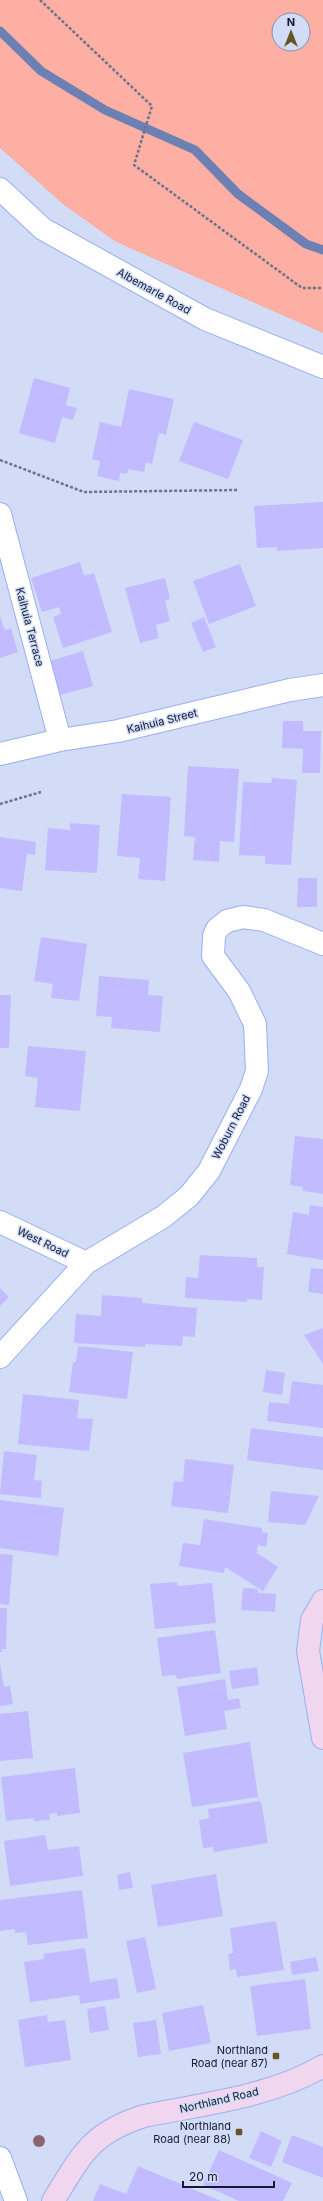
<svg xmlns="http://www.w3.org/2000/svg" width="323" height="2201" viewBox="0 0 323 2201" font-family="Inter,sans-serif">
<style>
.green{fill:#fdafa3;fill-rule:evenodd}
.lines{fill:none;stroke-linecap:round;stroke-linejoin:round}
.stream{stroke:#6d80b4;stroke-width:9}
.building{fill:#c2bbff}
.street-casing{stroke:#99b0f0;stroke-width:24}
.secondary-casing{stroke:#99b0f0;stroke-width:24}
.path{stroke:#6a738c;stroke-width:2.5;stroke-dasharray:3 2;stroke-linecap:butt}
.street{stroke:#fff;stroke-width:22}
.secondary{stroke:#f0d6ee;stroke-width:22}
.tree{fill:#8e6370}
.poi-dot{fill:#665422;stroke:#d2dcf7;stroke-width:1.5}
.labels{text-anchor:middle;stroke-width:3;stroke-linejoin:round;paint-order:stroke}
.street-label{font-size:11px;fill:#121a31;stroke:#d2dcf7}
.poi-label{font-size:11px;fill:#121a31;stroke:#d2dcf7;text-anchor:end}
</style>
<rect width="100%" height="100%" fill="#d2dcf7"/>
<!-- green -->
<path class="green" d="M0,0H323V333L116,242L64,205L0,148ZM279,20H303V44H279Z"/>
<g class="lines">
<!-- stream -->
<path class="stream" d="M0,31L41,71L105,110L195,150L238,194L306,244L323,250"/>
</g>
<!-- building -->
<path class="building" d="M34,378L70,388L66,405L77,408L73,420L62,417L55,443L19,433Z
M129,389L174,399L166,435L159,433L152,464L146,462L144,472L128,469L127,474L120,473L119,481L97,476L100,461L92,459L100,422L121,427Z
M194,422L243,440L228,479L179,461Z
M323,502V548L277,551V547L257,548L254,506Z
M80,562L84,576L94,573L112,632L63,648L53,617L61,614L59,607L42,612L31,578Z
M240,564L256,606L209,624L193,581Z
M165,578L170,599L165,600L170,621L156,625L159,638L140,643L125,588Z
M0,616L5,630L11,628L18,652L0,658Z
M204,617L216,647L203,652L191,623Z
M83,651L93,686L60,695L50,661Z
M283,721H303V731H321L320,773H302L303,749L282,748Z
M188,766L239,769L234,842L220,841L219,862L193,860L195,837L184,836Z
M272,778L297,780L291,865L265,864V856L239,855L243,782L271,783Z
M122,794L171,797L165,881L138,879L140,858L117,856Z
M70,823L100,825L97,873L45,870L48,828L70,830Z
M0,837L36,842L35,855L27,854L22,891L0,888Z
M298,878H317V907H297Z
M41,937L87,944L79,1001L51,998L53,984L34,981Z
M99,976L149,980L148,995L163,996L160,1032L111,1028L112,1017L96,1016Z
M0,995H11L9,1048H0Z
M28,1046L86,1051L80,1111L35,1107L38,1078L25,1076Z
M295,1136L323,1139V1194L303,1191V1187L290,1185Z
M310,1205L323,1207V1260L287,1254L293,1212L309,1215Z
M200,1255L257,1258V1267H264L262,1300L247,1299V1302L185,1298L186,1277L198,1278Z
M311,1268L323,1269V1294L308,1292Z
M0,1288L9,1297L0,1306Z
M102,1295L142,1298V1303L197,1308L195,1337L183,1336L182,1346L145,1344V1347L74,1343L76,1314L101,1316Z
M323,1328V1364L304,1335Z
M78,1346L133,1352L127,1399L69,1392L73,1362H76Z
M266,1370L285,1373L282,1395L263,1392Z
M292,1381L323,1385V1428L267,1421L269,1402L289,1404Z
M23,1394L79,1400L77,1418L93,1419L89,1451L18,1444Z
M251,1428L323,1437V1470L247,1460Z
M4,1451L37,1455L34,1480L42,1481L41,1498L0,1494Z
M185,1459L234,1465L228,1513L171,1506L174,1481L183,1482Z
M271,1491L319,1496L305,1525L268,1522Z
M0,1500L64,1508L58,1556L0,1548Z
M204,1519L262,1528V1532L268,1533L266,1547L258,1545L257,1553L278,1567L263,1591L225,1567L224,1573L179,1566L183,1543L200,1545Z
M0,1554L13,1555L9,1605L0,1604Z
M177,1582L178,1586L212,1583L216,1623L155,1629L150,1584Z
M243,1588L258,1589V1593L276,1594L275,1612L241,1610Z
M0,1608H7L6,1649H2V1652H0Z
M215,1630L221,1673L177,1679L176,1675L162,1676L157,1638Z
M0,1664L4,1687L10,1686L13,1704L0,1706Z
M257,1667L259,1685L232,1689L229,1671Z
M225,1679L228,1700L239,1698L241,1708L224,1711L227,1729L185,1736L177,1687Z
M28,1711L33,1758L0,1761V1714Z
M250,1742L258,1797L192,1807L183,1753Z
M75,1768L80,1813L57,1816V1813L49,1814L50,1820L34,1821V1818L6,1821L1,1777Z
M261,1801L268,1843L214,1852L213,1847L203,1848L199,1820L209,1818L208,1809Z
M45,1835L48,1850L79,1846L83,1876L10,1886L4,1841Z
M130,1872L133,1888L119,1890L117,1875Z
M216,1874L223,1916L158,1927L151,1885Z
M82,1890L88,1938L28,1945L26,1932L15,1933V1929L0,1931V1900Z
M276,1921L284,1970L237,1977L236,1969L230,1970L228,1954L233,1953L230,1928Z
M145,1937L156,1989L137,1993L126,1941Z
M85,1948L90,1982L117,1978L120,1998L80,2004L79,1995L30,2002L24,1962L44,1959L43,1954Z
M316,1957L319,1971L292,1975L290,1962Z
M305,1979L311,2029L257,2036L250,1986Z
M203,2005L211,2043L169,2051L162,2013Z
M105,2006L109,2030L90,2033L87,2009Z
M47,2015L48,2022L65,2020L71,2060L25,2067L18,2020Z
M156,2020L161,2054L138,2057L133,2023Z
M261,2131L282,2141L271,2167L249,2158Z
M292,2135L323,2147V2178L282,2162Z
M219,2150L292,2183L283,2201H239L203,2185Z
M138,2166L221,2201H93L100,2184L126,2194Z"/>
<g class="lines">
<!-- street casing -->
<g class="street-casing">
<path id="street" d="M0,189L43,229L205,319L323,367
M0,514L60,740
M0,754L60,740L118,731L290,690L323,685
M0,1222L86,1263
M0,1357L86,1263L163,1217L189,1196L209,1171L251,1089L257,1071L255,1024L239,991L213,956L214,936L217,929L227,921L243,917L264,920L323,944
M0,2158L16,2201"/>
</g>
<!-- secondary casing -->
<g class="secondary-casing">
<path id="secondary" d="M323,1601L312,1620L308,1651L323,1738
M53,2201C81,2156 90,2133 144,2116C203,2104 270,2097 323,2066"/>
</g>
<!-- path -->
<path class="path" d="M40,0L152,106L134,165L302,288H323
M0,460L84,492L238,490
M0,804L41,792"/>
<!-- street -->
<use href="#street" class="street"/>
<!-- secondary -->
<use href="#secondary" class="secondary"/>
</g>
<!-- trees -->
<circle class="tree" cx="39" cy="2141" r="6"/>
<!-- markers -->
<g class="poi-dot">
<rect x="272" y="2052" width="8" height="8" rx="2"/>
<rect x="235" y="2128" width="8" height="8" rx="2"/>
</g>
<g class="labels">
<!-- street labels -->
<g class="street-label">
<text transform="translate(154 291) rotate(29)" y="4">Albemarle Road</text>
<text transform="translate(30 627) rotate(75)" y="4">Kaihuia Terrace</text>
<text transform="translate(162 721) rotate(-14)" y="4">Kaihuia Street</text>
<text transform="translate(231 1127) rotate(-63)" y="4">Woburn Road</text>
<text transform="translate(43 1242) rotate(26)" y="4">West Road</text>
<text transform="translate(219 2100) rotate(-13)" y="4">Northland Road</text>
</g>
<!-- poi labels -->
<g class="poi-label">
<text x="268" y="2054">Northland<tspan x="268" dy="13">Road (near 87)</tspan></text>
<text x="231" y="2130">Northland<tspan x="231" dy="13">Road (near 88)</tspan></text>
</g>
</g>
<!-- north arrow -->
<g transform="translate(291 32)"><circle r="19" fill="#d2dcf7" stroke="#858ea8"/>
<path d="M0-3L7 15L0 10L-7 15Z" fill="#665422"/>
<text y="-6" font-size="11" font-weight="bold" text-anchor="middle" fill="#121a31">N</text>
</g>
<!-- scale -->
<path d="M183 2181v6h91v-6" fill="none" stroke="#121a31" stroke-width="2"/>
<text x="189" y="2181" font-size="12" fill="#121a31" stroke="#d2dcf7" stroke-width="3" paint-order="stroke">20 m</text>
</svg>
